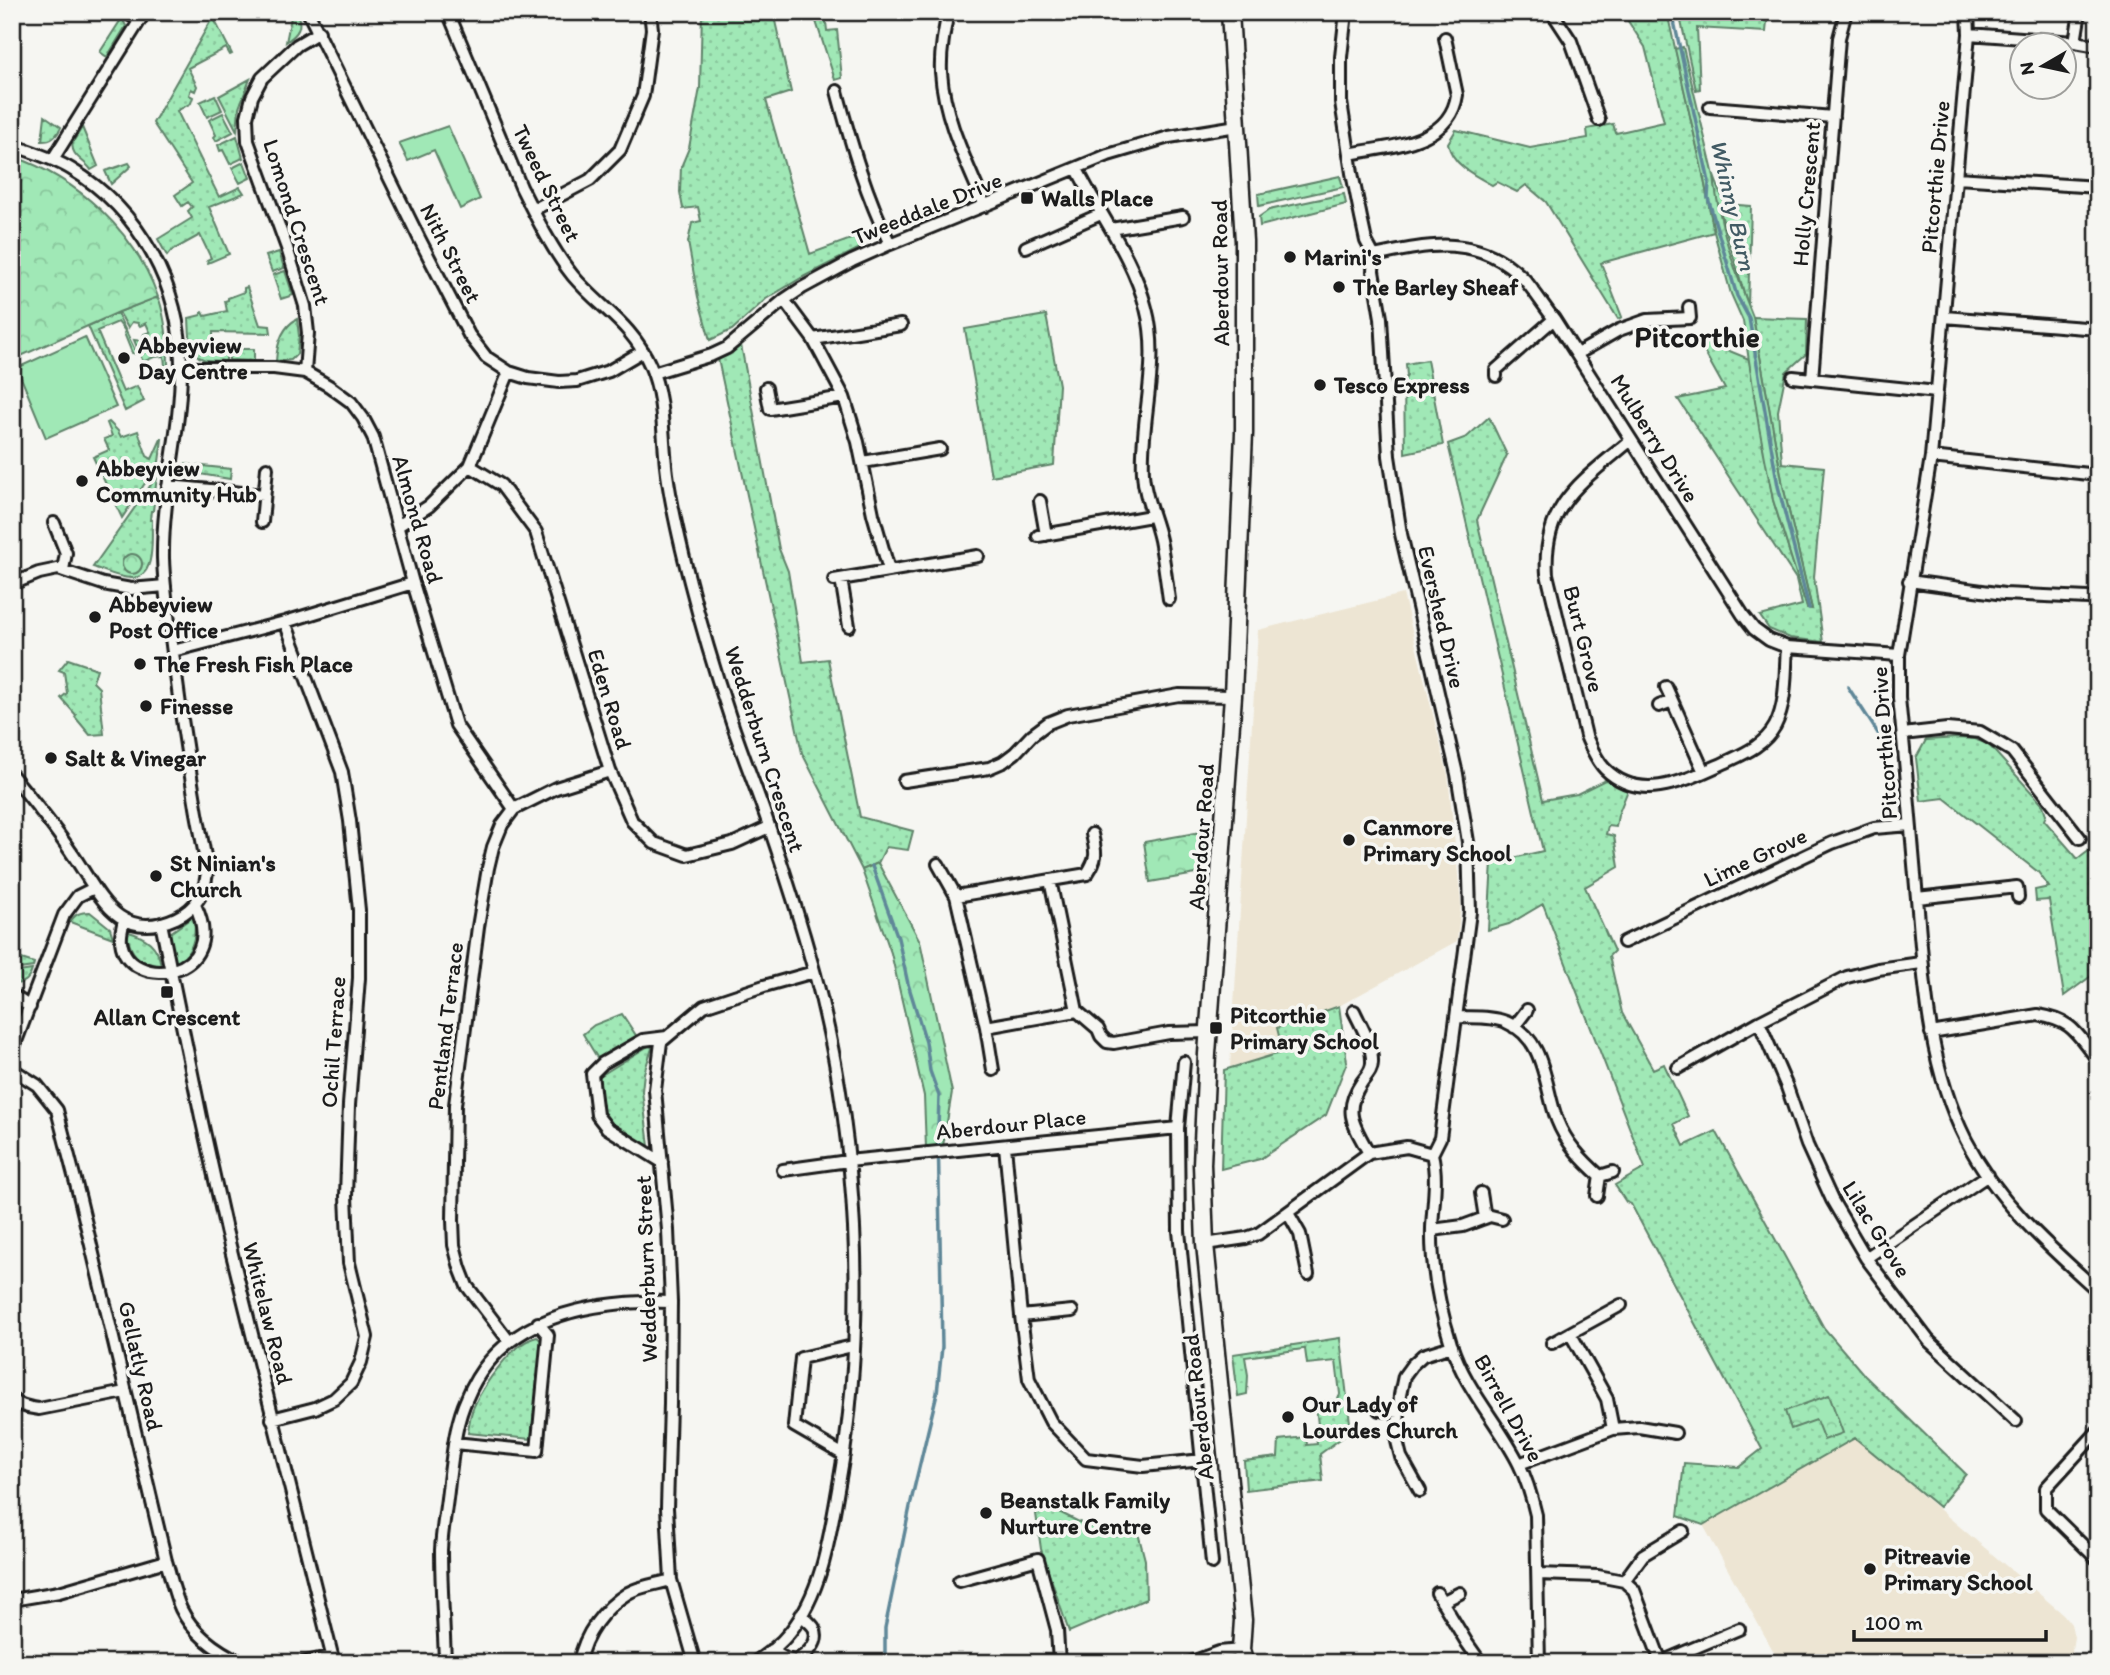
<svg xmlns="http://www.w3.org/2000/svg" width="2110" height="1675" viewBox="0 0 2110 1675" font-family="Itim,sans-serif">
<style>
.built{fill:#ede5d3}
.grass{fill:url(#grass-dots);stroke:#5e8269;stroke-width:2}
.forest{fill:url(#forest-crowns);stroke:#5e8269;stroke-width:2}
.garden{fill:#a0e8b6;stroke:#5e8269;stroke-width:2}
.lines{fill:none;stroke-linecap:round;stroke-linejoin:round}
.stream{stroke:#5e8798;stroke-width:3.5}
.minor-casing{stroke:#1c1c1c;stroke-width:16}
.secondary-casing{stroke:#1c1c1c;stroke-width:21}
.minor{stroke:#f6f6f2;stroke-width:10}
.secondary{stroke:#f6f6f2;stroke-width:16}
.poi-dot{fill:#1c1c1c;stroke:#f6f6f2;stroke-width:2.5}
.labels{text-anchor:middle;stroke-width:7;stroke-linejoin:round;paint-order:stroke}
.street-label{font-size:23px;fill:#1c1c1c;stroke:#f6f6f2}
.poi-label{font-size:23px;font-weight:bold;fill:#1c1c1c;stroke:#f6f6f2;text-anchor:start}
.water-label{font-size:24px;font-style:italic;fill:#425b64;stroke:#f6f6f2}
.district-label{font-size:30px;font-weight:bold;fill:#1c1c1c;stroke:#f6f6f2}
</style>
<defs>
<pattern id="grass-dots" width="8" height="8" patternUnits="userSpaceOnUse" patternTransform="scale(1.75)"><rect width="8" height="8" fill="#a0e8b6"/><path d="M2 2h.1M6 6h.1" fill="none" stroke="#89c69c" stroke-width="1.8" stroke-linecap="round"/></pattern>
<pattern id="forest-crowns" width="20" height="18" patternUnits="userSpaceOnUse" patternTransform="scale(1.75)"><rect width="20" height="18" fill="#a0e8b6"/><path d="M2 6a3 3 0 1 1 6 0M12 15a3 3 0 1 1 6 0" fill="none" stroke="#89c69c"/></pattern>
</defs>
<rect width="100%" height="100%" fill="#f6f6f2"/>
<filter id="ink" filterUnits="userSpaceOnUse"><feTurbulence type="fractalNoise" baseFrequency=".0143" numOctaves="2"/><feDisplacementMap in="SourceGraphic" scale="14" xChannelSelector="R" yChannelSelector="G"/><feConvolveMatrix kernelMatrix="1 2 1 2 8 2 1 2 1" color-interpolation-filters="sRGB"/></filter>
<g filter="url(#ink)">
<!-- built -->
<path class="built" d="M1403,594L1448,775L1461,904L1457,941L1339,1006L1278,1027L1284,1052L1230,1067L1258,630Z
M1855,1438L2063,1614L2071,1624L2074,1637L2071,1656L2067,1663H1780L1703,1525Z"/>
<!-- grass -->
<path class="grass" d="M292,12L297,13C303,27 298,34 286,42Z
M702,12H773L791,92L766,100L810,254L870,232L868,239L862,247L803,277L766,299L732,330L710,340L698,297L688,242L692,223L701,221L698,207L683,209L680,192L681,167L689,148L700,88Z
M813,12H825L827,31L837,30L842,78L835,80Z
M1622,12H1667L1703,174L1714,232L1601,263L1622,317L1618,319L1546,202L1526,185L1517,192L1497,182L1492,185C1475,176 1451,164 1448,143L1456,130L1530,148L1588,138L1587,129L1613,124L1616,133L1664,122L1645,47Z
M1679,12H1768L1766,32L1697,28L1700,89L1696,90Z
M213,17L232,54L230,55L226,48L188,68L197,86L195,91L191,89L189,95L193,97L191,103L177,111L219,197L240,187L244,193L209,207L229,254L208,263L207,260L211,258L200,235L171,251L167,256L158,239L192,218L188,211L192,207L188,202L182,206L175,195L192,183L153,123Z
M122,18L126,26L107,57L100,52Z
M250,79L239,108L237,131L219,96Z
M215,95L222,110L207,117L200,102Z
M223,113L233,132L216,141L214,137L216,135L209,120Z
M45,116L61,127C57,136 52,141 42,141Z
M82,127L98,166L91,170C86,161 69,156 73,142C75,138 80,132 82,127Z
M237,136L243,158L230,164L223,150L220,151L218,145Z
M244,162L250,178L240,183L232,168Z
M129,163L131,166L111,184L105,171Z
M1340,176L1343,187L1259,206L1258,194Z
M1714,176L1725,204L1751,206L1748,306L1716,197Z
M1344,194L1346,204L1260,226L1259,217L1269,210Z
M279,252L284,268L272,272L266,256Z
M285,271L293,295L281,299L273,275Z
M247,287L260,325L270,326L271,333L213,332V348L226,349V361C219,360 209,362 203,359C188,354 190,331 189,318L201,315V313L203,312L205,316L227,311L225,301L228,300V298L244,292V288Z
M154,298L159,299C166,321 168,344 168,367L165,366L164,356L154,357L143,362L134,340L142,341L144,334L150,332L146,323L140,326L138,323L132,322L128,328L119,312Z
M117,313L137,354L132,353L124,333L125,331L118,322L97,331L123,392L137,386L144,401L125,411L88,326Z
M1046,315L1059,385L1054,465L991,476L965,329Z
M1753,317L1807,319L1806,354L1786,372L1778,411L1782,463L1824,467L1814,577L1823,642L1790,638L1769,629L1760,616L1802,605L1796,579L1678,399L1725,389L1700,344L1703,340L1749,359L1773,500L1807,608L1812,609L1783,486Z
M297,319L299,336L297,354L291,360L276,361C277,345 282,327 297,319Z
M741,345L779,549L788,571L803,662L828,659L860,817L913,831L908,850L886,847L878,863L862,870L802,753L718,359Z
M229,349H254V361L229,360Z
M1427,360L1443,445L1405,453L1404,381L1407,376L1406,364Z
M1489,417L1507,455L1477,520L1543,800L1577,794L1607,779L1628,790L1618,815L1616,827L1608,826L1606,834L1614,836L1619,867L1585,887L1614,951L1609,956L1622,1013L1653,1069L1664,1064L1688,1116L1674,1124L1684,1146L1716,1131L1824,1328L1865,1376L1966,1474L1939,1507L1855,1438L1703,1525L1678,1516L1684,1463L1739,1467L1762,1449L1631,1204L1626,1202L1615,1185L1645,1168L1543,904L1509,924L1488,930L1492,863L1543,851L1448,444L1467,437Z
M109,422L118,431L121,437L138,431L147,456L152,459L161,439H162L159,462L122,518L93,457L109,450L104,439L112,436L107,423Z
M183,464L231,469L230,479L194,473L187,477L182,471Z
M157,476L153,511H151L150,520H152C151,537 157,579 131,578C119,578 105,571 93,567Z
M68,659L97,669L93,682L99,688L104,734L90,735L75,717L76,715L61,698L67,693L64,672L59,670Z
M1958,738L1974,739L1988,744L2043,805L2046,815L2044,820L2078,859L2098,844V971L2064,996L2049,900L2036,901L2035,890L2049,887L2038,872L1944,798L1921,801L1916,758L1926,740Z
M90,912L110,928L113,938L70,922C75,914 80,912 90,912Z
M194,916C196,933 195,946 183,959L184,962L177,963L173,958L170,933Z
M126,931C146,937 158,944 161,966L156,967C138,959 132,957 127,936L124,935Z
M12,956L34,963L33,967L12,970Z
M32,970C29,981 23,984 12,984V973Z
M1339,1006L1347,1062L1326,1115L1260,1159L1221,1169L1224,1070L1283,1052L1277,1028Z
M622,1014L637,1037L598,1059L583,1034L594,1025Z
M650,1045L652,1048L644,1073L642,1091L649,1146L644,1148L605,1120L599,1082L600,1076Z
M537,1337L542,1341L531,1439L468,1433C469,1423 470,1414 474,1406C484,1384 513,1342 537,1337Z
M1340,1338L1351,1431L1320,1454L1323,1481L1246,1490L1244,1461L1278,1457L1279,1440L1306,1437L1307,1445L1317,1444L1315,1426L1318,1425L1316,1407L1313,1403L1337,1400L1340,1394L1336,1361L1307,1364L1305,1349H1303L1245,1357L1248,1375L1247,1394L1238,1396L1233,1354Z
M1047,1506L1087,1526L1138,1533L1145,1560L1146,1599L1069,1632L1041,1549L1036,1514Z"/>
<!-- forest -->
<path class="forest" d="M1683,47L1714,176C1718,221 1736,275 1753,317L1783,486L1812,609L1807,608L1773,500L1759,427L1743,321L1731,294L1714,232L1703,174L1675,49Z
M12,156C77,178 135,231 158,297L119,312L12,360Z
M122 564a10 10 0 1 1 20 0a10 10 0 1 1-20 0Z
M1207,831L1202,873L1150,882L1144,842Z
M878,863L920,941L952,1092L943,1146L926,1148L924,1096L891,953L862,870Z
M1829,1395L1843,1433L1824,1440L1816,1420L1791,1429L1785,1411Z"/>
<!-- garden -->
<path class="garden" d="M448,126L480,199L460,209L434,150L408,161L399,143Z
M85,337L116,407L46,438L17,368Z"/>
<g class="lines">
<!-- stream -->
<path class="stream" d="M1672,12L1709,182L1708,198L1737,296L1749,318L1778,486L1809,608
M1848,687L1885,744
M872,866L898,938L908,984L926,1042L930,1071L939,1096L938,1129L942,1347L937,1393L912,1497L885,1628V1663"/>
<!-- minor casing -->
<g class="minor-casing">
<path id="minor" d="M126,12L139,21
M308,12L419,238L469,335L486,357L509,372L528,378L559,382L577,381L609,371L643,351
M448,12L521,187C536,217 552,250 573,276C600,308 632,324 650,365C665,399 662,437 667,474C672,510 681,547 690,582C701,625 714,669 728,711C740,749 755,785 768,823C785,872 801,923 815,974C858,1134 868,1320 839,1484C830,1534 823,1591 790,1632C780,1645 767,1654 754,1663
M948,12C944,32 940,52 941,72C944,119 967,163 985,206
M1346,12L1341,57V102L1352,173L1361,218L1366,241L1374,256L1373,271L1381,318L1389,456L1401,534L1457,774L1468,842L1470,912L1440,1138L1432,1154C1438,1178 1433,1203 1432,1228C1431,1267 1439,1306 1451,1344C1465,1389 1498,1422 1519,1464C1527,1480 1532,1498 1536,1515L1539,1663
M1552,12L1571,41L1599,120
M1846,12L1839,38L1812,379L1937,392
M1968,12L1969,34L1931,457L1899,655V698C1906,765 1911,832 1917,898C1924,982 1928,1065 1966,1140C1998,1202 2047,1245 2098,1291
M1969,34L2075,42L2080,12
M2075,42L2098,46
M837,91C851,144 866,195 890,244
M1710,107L1833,117
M12,145C32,152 53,158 71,169C140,210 182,288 181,368C181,431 162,494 163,558C164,590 169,621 173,653C182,725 193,795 207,867C207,890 197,908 176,918C116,945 98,890 71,852C53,825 32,800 12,775
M1349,154C1388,146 1450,145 1457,95L1445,38
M53,159L145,12
M1077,169C1100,215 1133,257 1146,308C1161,363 1140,417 1143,473C1144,497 1155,517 1160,540C1164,560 1166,579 1169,599
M1957,178L2098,187
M533,210L590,180L620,150L643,96L652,29L650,12
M1111,229L1183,217
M1026,247L1101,214
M1374,256C1429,244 1480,233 1525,280C1535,292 1544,306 1554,319L1743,615L1754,629L1769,640L1787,647L1899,655
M784,300L813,339L844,397L858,442L873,514L889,570
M1944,317L2098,329
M813,339L901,325
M1577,354L1619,330L1647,320L1690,318L1689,307
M181,368H274L305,372L329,386L351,402L363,418L373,437L413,583L456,725L514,809
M305,372L308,333L305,306L287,248L248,141L247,117L252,97L262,78L297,45L319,32
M653,373L712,355L727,348L784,300L802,288L852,261L890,244L1108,155L1169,137L1237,126
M1496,376V370L1554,319
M1793,377L1812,379
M766,388L770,409L844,397
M1631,440C1583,481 1542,504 1547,574L1586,736C1591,747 1596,760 1605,769C1641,804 1686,780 1724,763C1743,754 1764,746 1775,726C1787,703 1785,673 1787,647
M1931,457L2098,475
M863,462L940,449
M470,466L501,485L536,532L610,771L632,821L654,843L687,855L732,844L769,827
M168,486L264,495
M1040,501L1046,535
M262,522L267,468
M54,523L66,553L63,570
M398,526L429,506L470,466L509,372
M1038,536L1151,516
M841,579L849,626
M834,580L978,556
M1909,581L2004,594L2088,598
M12,584L39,573L58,569L103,584L131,589L165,586
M173,651L285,622L413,583
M1666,687L1704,772
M1659,706L1672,701
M1903,734L1947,729L1980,732L2012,751L2080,838
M904,781L989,768L1003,762L1015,753L1032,735L1048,723L1068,715L1179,695L1233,696
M938,864L956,896L1087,874C1098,857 1096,853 1092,834
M1050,880L1077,1011L1098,1029L1101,1036L1107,1042L1114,1043L1169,1033L1209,1032
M956,896L986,1027L993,1070
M1917,898L2017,887L2018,897
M124,919C123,926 120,934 121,941C127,993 231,978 195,905
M161,923L202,1122L226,1230L334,1663
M1624,942L1832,843L1874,828L1910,825
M12,995L30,1007
M1354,1011C1361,1026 1373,1045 1372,1063C1372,1071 1366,1076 1362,1082C1342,1111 1354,1126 1369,1153
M1457,1017C1472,1018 1492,1016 1506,1022C1546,1038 1544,1086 1557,1120C1566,1143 1582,1160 1600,1176L1613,1172
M1759,1022L1787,1087L1807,1145L1832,1200L1866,1258L1929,1341L2016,1421
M986,1027L1077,1011
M1514,1027L1527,1010
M1931,1033L2038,1015C2074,1021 2076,1033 2098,1060
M12,1052L64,915L78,896L94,888
M1184,1062L1178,1128L1179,1231L1212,1563
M1678,1068L1759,1022L1847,977L1878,969L1921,963
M12,1069L37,1085L57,1110L80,1199L166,1561C171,1577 174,1594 181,1609C193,1634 219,1652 243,1663
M1005,1146L1021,1316L1029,1379L1051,1422L1086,1459L1143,1466L1202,1460
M662,1162L607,1128L597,1115L592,1074L603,1063L643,1040L667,1037
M783,1170L848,1161L1178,1128
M1481,1193L1485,1218
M1597,1196L1600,1176
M1288,1213L1300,1234L1308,1274
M1432,1230L1463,1226L1490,1216L1502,1219
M1205,1244L1246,1238L1258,1234L1369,1153L1407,1147L1432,1154
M1866,1258L1988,1175
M1021,1316L1072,1311
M509,1341L467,1286L460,1268L454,1245L453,1220L455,1105L478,927L488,868L493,847L502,825L514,809L556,788L610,771
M1552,1343L1570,1333
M12,1399C19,1406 29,1408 39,1409L125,1392
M1379,1410L1399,1412
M272,1419L315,1408L334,1399L351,1383L361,1362L367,1337L349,1263L346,1196L349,1105L359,978V910L350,821L342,772L285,622
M1613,1429L1607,1399L1570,1333L1621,1305
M2098,1431L2046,1488V1509L2098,1560
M454,1443L537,1451L548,1335L538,1323
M844,1455L794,1426L801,1358L853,1346
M1519,1464L1613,1429L1639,1427L1675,1433
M1420,1491L1401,1457L1397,1441L1400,1395L1404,1376L1412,1365L1423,1355L1452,1346
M1538,1574L1598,1576L1624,1581L1634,1590L1661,1662L1739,1629
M959,1581L1038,1559L1057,1630L1059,1663
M1624,1581L1643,1555L1683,1531
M1437,1593L1467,1643L1481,1663
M12,1600L59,1592L166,1561
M1442,1602L1460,1593
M771,1650L786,1659L796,1661C807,1654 821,1643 814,1628C812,1624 805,1619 801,1615
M302,1663L332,1656
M445,1663C444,1625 441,1588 441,1550C442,1528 447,1504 449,1481C453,1453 455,1424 467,1398C501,1316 592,1300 671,1302
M579,1663C584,1634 604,1608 628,1593C640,1586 658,1584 671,1580
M695,1663L671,1580L667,1508L670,1404L671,1302L668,1230L655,1090L661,1042L704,1006L764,986L814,972
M1189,1663L1219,1652L1241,1650"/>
</g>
<!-- secondary casing -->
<g class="secondary-casing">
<path id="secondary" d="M1230,12L1244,241V433L1233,696L1207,1054L1202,1164L1205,1244L1243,1620L1241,1650L1245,1663"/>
</g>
<!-- minor -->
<use href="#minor" class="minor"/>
<!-- secondary -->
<use href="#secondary" class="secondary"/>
</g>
</g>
<!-- markers -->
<g class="poi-dot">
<rect x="1020" y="191" width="14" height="14" rx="3.5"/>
<circle cx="1290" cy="257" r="7"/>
<circle cx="1339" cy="287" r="7"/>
<circle cx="124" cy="358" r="7"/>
<circle cx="1320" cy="385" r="7"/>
<circle cx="82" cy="481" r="7"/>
<circle cx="95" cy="617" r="7"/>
<circle cx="140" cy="664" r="7"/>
<circle cx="146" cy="706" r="7"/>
<circle cx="51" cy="758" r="7"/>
<circle cx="1349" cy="840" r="7"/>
<circle cx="156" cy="876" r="7"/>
<rect x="160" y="985" width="14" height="14" rx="3.5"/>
<rect x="1209" y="1021" width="14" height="14" rx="3.5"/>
<circle cx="1288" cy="1417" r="7"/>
<circle cx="986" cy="1513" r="7"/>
<circle cx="1870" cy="1569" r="7"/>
</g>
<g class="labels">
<!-- street labels -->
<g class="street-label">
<text transform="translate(1935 177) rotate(-85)" y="8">Pitcorthie Drive</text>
<text transform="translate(547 183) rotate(64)" y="8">Tweed Street</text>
<text transform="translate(1806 194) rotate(-85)" y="8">Holly Crescent</text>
<text transform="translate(927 208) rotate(-22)" y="8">Tweeddale Drive</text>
<text transform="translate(297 222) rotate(72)" y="8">Lomond Crescent</text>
<text transform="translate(451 253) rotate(63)" y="8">Nith Street</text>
<text transform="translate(1220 273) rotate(-91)" y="8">Aberdour Road</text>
<text transform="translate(1655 438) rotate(58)" y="8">Mulberry Drive</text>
<text transform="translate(418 519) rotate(74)" y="8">Almond Road</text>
<text transform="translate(1442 617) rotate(77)" y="8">Evershed Drive</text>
<text transform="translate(1584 639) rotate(76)" y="8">Burt Grove</text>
<text transform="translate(610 699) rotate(73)" y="8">Eden Road</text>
<text transform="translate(1884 743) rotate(-94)" y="8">Pitcorthie Drive</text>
<text transform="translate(765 749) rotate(72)" y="8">Wedderburn Crescent</text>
<text transform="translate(1201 837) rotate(-86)" y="8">Aberdour Road</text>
<text transform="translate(1755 857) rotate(-25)" y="8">Lime Grove</text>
<text transform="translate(445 1026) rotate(-83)" y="8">Pentland Terrace</text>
<text transform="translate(333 1042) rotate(-86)" y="8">Ochil Terrace</text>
<text transform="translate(1011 1124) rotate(-6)" y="8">Aberdour Place</text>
<text transform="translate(1877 1229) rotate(58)" y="8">Lilac Grove</text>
<text transform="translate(646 1269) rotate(-92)" y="8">Wedderburn Street</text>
<text transform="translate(268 1313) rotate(76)" y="8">Whitelaw Road</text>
<text transform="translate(141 1366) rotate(77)" y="8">Gellatly Road</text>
<text transform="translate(1198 1407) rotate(-96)" y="8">Aberdour Road</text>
<text transform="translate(1509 1408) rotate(61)" y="8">Birrell Drive</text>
</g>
<!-- poi labels -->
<g class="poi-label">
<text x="1041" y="206">Walls Place</text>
<text x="1304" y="265">Marini's</text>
<text x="1353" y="295">The Barley Sheaf</text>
<text x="138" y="353">Abbeyview<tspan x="138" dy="26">Day Centre</tspan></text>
<text x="1334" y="393">Tesco Express</text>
<text x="96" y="476">Abbeyview<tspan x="96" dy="26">Community Hub</tspan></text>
<text x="109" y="612">Abbeyview<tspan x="109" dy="26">Post Office</tspan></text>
<text x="154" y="672">The Fresh Fish Place</text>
<text x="160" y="714">Finesse</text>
<text x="65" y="766">Salt &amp; Vinegar</text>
<text x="1363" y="835">Canmore<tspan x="1363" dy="26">Primary School</tspan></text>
<text x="170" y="871">St Ninian's<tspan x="170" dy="26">Church</tspan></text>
<text x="1230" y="1023">Pitcorthie<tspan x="1230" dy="26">Primary School</tspan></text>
<text x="167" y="1025" text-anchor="middle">Allan Crescent</text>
<text x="1302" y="1412">Our Lady of<tspan x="1302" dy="26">Lourdes Church</tspan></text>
<text x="1000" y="1508">Beanstalk Family<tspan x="1000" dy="26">Nurture Centre</tspan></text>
<text x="1884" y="1564">Pitreavie<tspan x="1884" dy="26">Primary School</tspan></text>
</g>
<!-- water labels -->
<g class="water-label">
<text transform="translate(1733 205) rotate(77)" y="8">Whinny Burn</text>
</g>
<!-- district labels -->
<g class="district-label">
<text x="1697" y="347">Pitcorthie</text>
</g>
</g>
<!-- margin -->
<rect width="2110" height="1675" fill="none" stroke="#f6f6f2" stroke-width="42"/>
<rect x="21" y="21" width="2068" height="1633" fill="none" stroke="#1c1c1c" stroke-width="2.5" filter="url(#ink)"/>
<!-- north arrow -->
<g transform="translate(2043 66) rotate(261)"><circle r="33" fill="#f6f6f2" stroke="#9f9f9c" stroke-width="2"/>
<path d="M0-5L12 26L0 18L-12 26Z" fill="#1c1c1c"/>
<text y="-10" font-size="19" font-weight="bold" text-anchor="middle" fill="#1c1c1c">N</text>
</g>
<!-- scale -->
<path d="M1854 1630v10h192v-10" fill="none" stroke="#1c1c1c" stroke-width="3.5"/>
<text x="1865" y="1630" font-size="21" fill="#1c1c1c" stroke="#f6f6f2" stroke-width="5" paint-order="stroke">100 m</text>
</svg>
